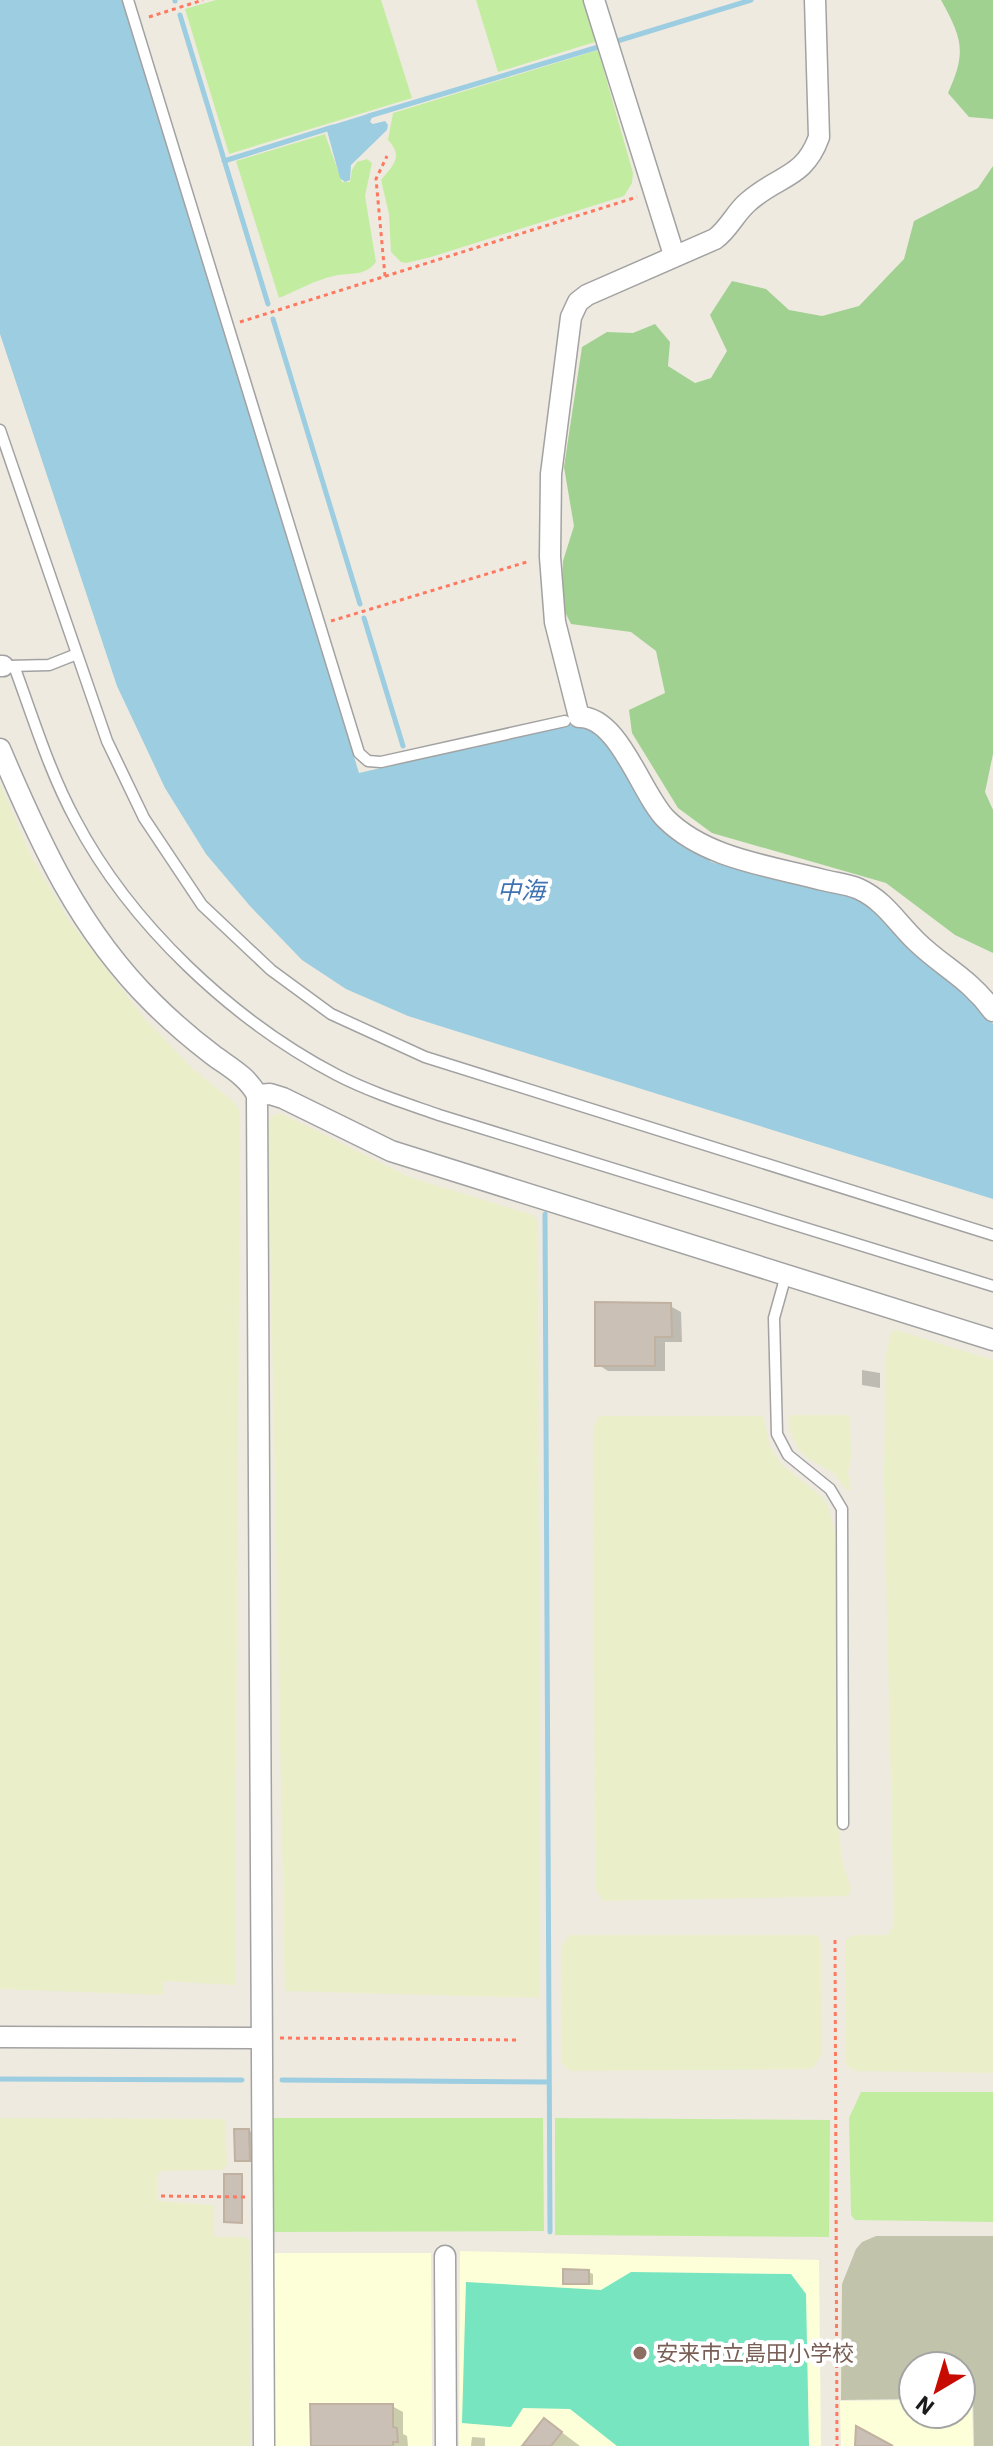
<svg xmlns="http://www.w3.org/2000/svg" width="993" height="2446" viewBox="0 0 993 2446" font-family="'IBM Plex Sans','Noto Sans JP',sans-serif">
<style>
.education{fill:#fdffd8}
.construction{fill:#c2c3ab}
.farmland{fill:#eaefc9}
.grass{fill:#c2eda0}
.forest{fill:#a0d191}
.pitch{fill:#76e5c0}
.water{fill:#9ccde0}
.shadow{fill:#0003}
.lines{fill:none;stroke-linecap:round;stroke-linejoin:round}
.stream{stroke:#9ccde0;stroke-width:5}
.building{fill:#cac0b6;stroke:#c1b1a1;stroke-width:2}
.lane-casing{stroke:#a2a2a2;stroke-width:13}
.street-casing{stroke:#a2a2a2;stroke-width:23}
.path{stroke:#ff7960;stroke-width:3;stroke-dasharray:4 4;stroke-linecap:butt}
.lane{stroke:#fff;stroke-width:10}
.street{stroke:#fff;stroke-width:20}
.education-dot{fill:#8d6e63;stroke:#fff;stroke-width:3}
.labels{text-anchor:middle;stroke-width:8;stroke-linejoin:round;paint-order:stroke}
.education-label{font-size:22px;fill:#785e54;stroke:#fff;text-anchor:start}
.water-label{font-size:24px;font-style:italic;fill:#4173b2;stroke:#fff}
</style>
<rect width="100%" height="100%" fill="#eeeae0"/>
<!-- education -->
<path class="education" d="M460,2251L819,2260L821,2446H459Z
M273,2253H431L432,2446H274Z
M972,2399L973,2446H841L840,2401L913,2400V2414H961V2400Z"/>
<!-- construction -->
<path class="construction" d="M876,2236H993V2446H974L973,2398H961V2366H913V2399L841,2400L842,2284L856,2249L862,2242Z"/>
<!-- farmland -->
<path class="farmland" d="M0,784L32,858L68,919L144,1018L193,1069L234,1102L240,1111L235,1985L163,1981V1995L0,1989Z
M280,1113L409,1177L533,1215L538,1223L540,1998L285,1991L268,1126L271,1117Z
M896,1330L993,1360V2073L855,2071L846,2065L845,1940L854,1935H888L894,1925L884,1477L886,1354L891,1333Z
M789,1415H850L851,1457L848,1473L851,1490H847L833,1473L808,1458L798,1449L789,1428Z
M599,1416H761L764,1418L770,1447L781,1464L822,1497L828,1507L835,1532L838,1823L842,1860L851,1889L848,1896L603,1901L595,1888L593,1428Z
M570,1935H818L821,1944L822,2055L812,2069L571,2071L562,2064L561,1947Z
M0,2118L225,2119L227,2165L222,2170L162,2171L157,2174V2201L214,2205V2234L217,2237H245L250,2241V2446H0Z"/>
<!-- grass -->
<path class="grass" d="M216,0H381L412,98L229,154L185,9Z
M476,0H585L598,41L498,72Z
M598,50L633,173L632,183L624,196L431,257L406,263L401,262L391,252L389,214L381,180C393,165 404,157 388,140L393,113Z
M325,134L342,182H350L352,170L357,162L367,159L372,163L365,196L376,262C365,277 350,272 334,276C315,280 296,291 279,298L236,161Z
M861,2092H993V2222L855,2220L851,2215L849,2118Z
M273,2118H543L544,2231L274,2232Z
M555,2118L830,2120L829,2237L555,2235Z"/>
<!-- forest -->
<path class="forest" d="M941,0H993V119L969,117L948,93C967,52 962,38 941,0Z
M993,166V754L985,792L993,810V953L955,935L886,883L712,833L678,808L632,733L629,710L665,693L656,651L631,632L571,624L561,604L563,561L574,526L564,467L582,347L607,332L633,333L655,324L670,342L668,366L695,383L711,378L727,351L710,315L732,281L766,289L789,310L822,316L859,306L904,259L914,221L978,188Z"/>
<!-- pitch -->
<path class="pitch" d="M631,2272L791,2274L806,2294L809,2446H617L570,2409L523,2408L511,2427L462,2423L466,2282L601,2290Z"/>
<!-- water -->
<path class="water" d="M0,0H122L359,773L569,725L588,724L711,862L866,899L974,994L993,1024V1199L408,1016L346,989L302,960L250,906L206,854L165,788L117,686L0,334Z
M374,112L370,122L373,124L385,121L388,125L387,130L351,165L350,180L345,182L340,178L326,127Z"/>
<!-- shadow -->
<path class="shadow" d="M670,1306L681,1312L682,1342H665V1371H608L597,1364Z
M862,1370L880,1373V1388L862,1385Z
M249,2131L254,2133V2162H242L237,2160Z
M242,2176L243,2222H228Z
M588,2272L593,2274V2285H570L565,2283Z
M392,2406L403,2412V2434L407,2436L408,2446H313Z
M552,2425L580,2446H525Z
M472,2437L485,2438V2446H471Z"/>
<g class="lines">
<!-- stream -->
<path class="stream" d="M175,0V1
M180,15L268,304
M614,42L751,0
M369,116L605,45
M224,161L333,127
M273,319L360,604
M364,618L403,746
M545,1214L550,2232
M0,2079L242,2080
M282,2080L549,2082"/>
</g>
<!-- building -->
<path class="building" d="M595,1302L671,1303L672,1337H655V1366H595Z
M234,2129H249L250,2161H235Z
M224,2174H242V2223L224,2222Z
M563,2269L589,2270V2284H563Z
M310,2404H393V2427L397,2428L398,2442H393V2446H311Z
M544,2418L562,2432L551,2446H522Z
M856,2426L893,2446H855Z"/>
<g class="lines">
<!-- lane casing -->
<g class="lane-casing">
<path id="lane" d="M128,0L359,753L368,761L381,762L565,721
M0,430L107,741L144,818L202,905L271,970L331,1014L425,1057L993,1235
M9,666L49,665L77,654
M14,666C33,717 49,771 75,819C130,924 232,1020 337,1075C370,1092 405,1103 439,1115L993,1286
M786,1275L774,1318L777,1434L788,1455L830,1489L842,1509L843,1824"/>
</g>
<!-- street casing -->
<g class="street-casing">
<path id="street" d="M594,0L674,255
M815,0L819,137C804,179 778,175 748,202C735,213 729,229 715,239L587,295L578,302L571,317L551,474L550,557L555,622L579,717C619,716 641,794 666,819C706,859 771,866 823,880C835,883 848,884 859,889C885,901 897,923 917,942C944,968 969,978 993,1011
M0,666H3
M0,749C40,843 79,930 153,1003C171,1021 192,1039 213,1055C229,1067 247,1076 257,1095L264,2446
M257,1095L270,1094L283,1098L391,1151L993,1340
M0,2037L260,2038
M445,2256L446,2446"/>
</g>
<!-- path -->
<path class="path" d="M149,17L203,0
M385,276L376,179L387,156
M240,322L637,197
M331,621L530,561
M835,1940L837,2446
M280,2038L520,2040
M161,2196L245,2197"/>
<!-- lane -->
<use href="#lane" class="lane"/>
<!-- street -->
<use href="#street" class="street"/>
</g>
<!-- markers -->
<circle class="education-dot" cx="640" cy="2353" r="8"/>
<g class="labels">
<!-- education labels -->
<g class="education-label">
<text x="656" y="2361">安来市立島田小学校</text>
</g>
<!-- water labels -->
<g class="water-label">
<text x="521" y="899">中海</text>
</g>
</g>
<!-- north arrow -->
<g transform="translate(937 2390) rotate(218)"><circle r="38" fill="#ffffff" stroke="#a4a4a4" stroke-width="2"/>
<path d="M0-6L14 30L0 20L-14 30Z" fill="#c70b00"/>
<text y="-12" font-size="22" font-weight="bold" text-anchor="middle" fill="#1b1b1b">N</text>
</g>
</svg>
